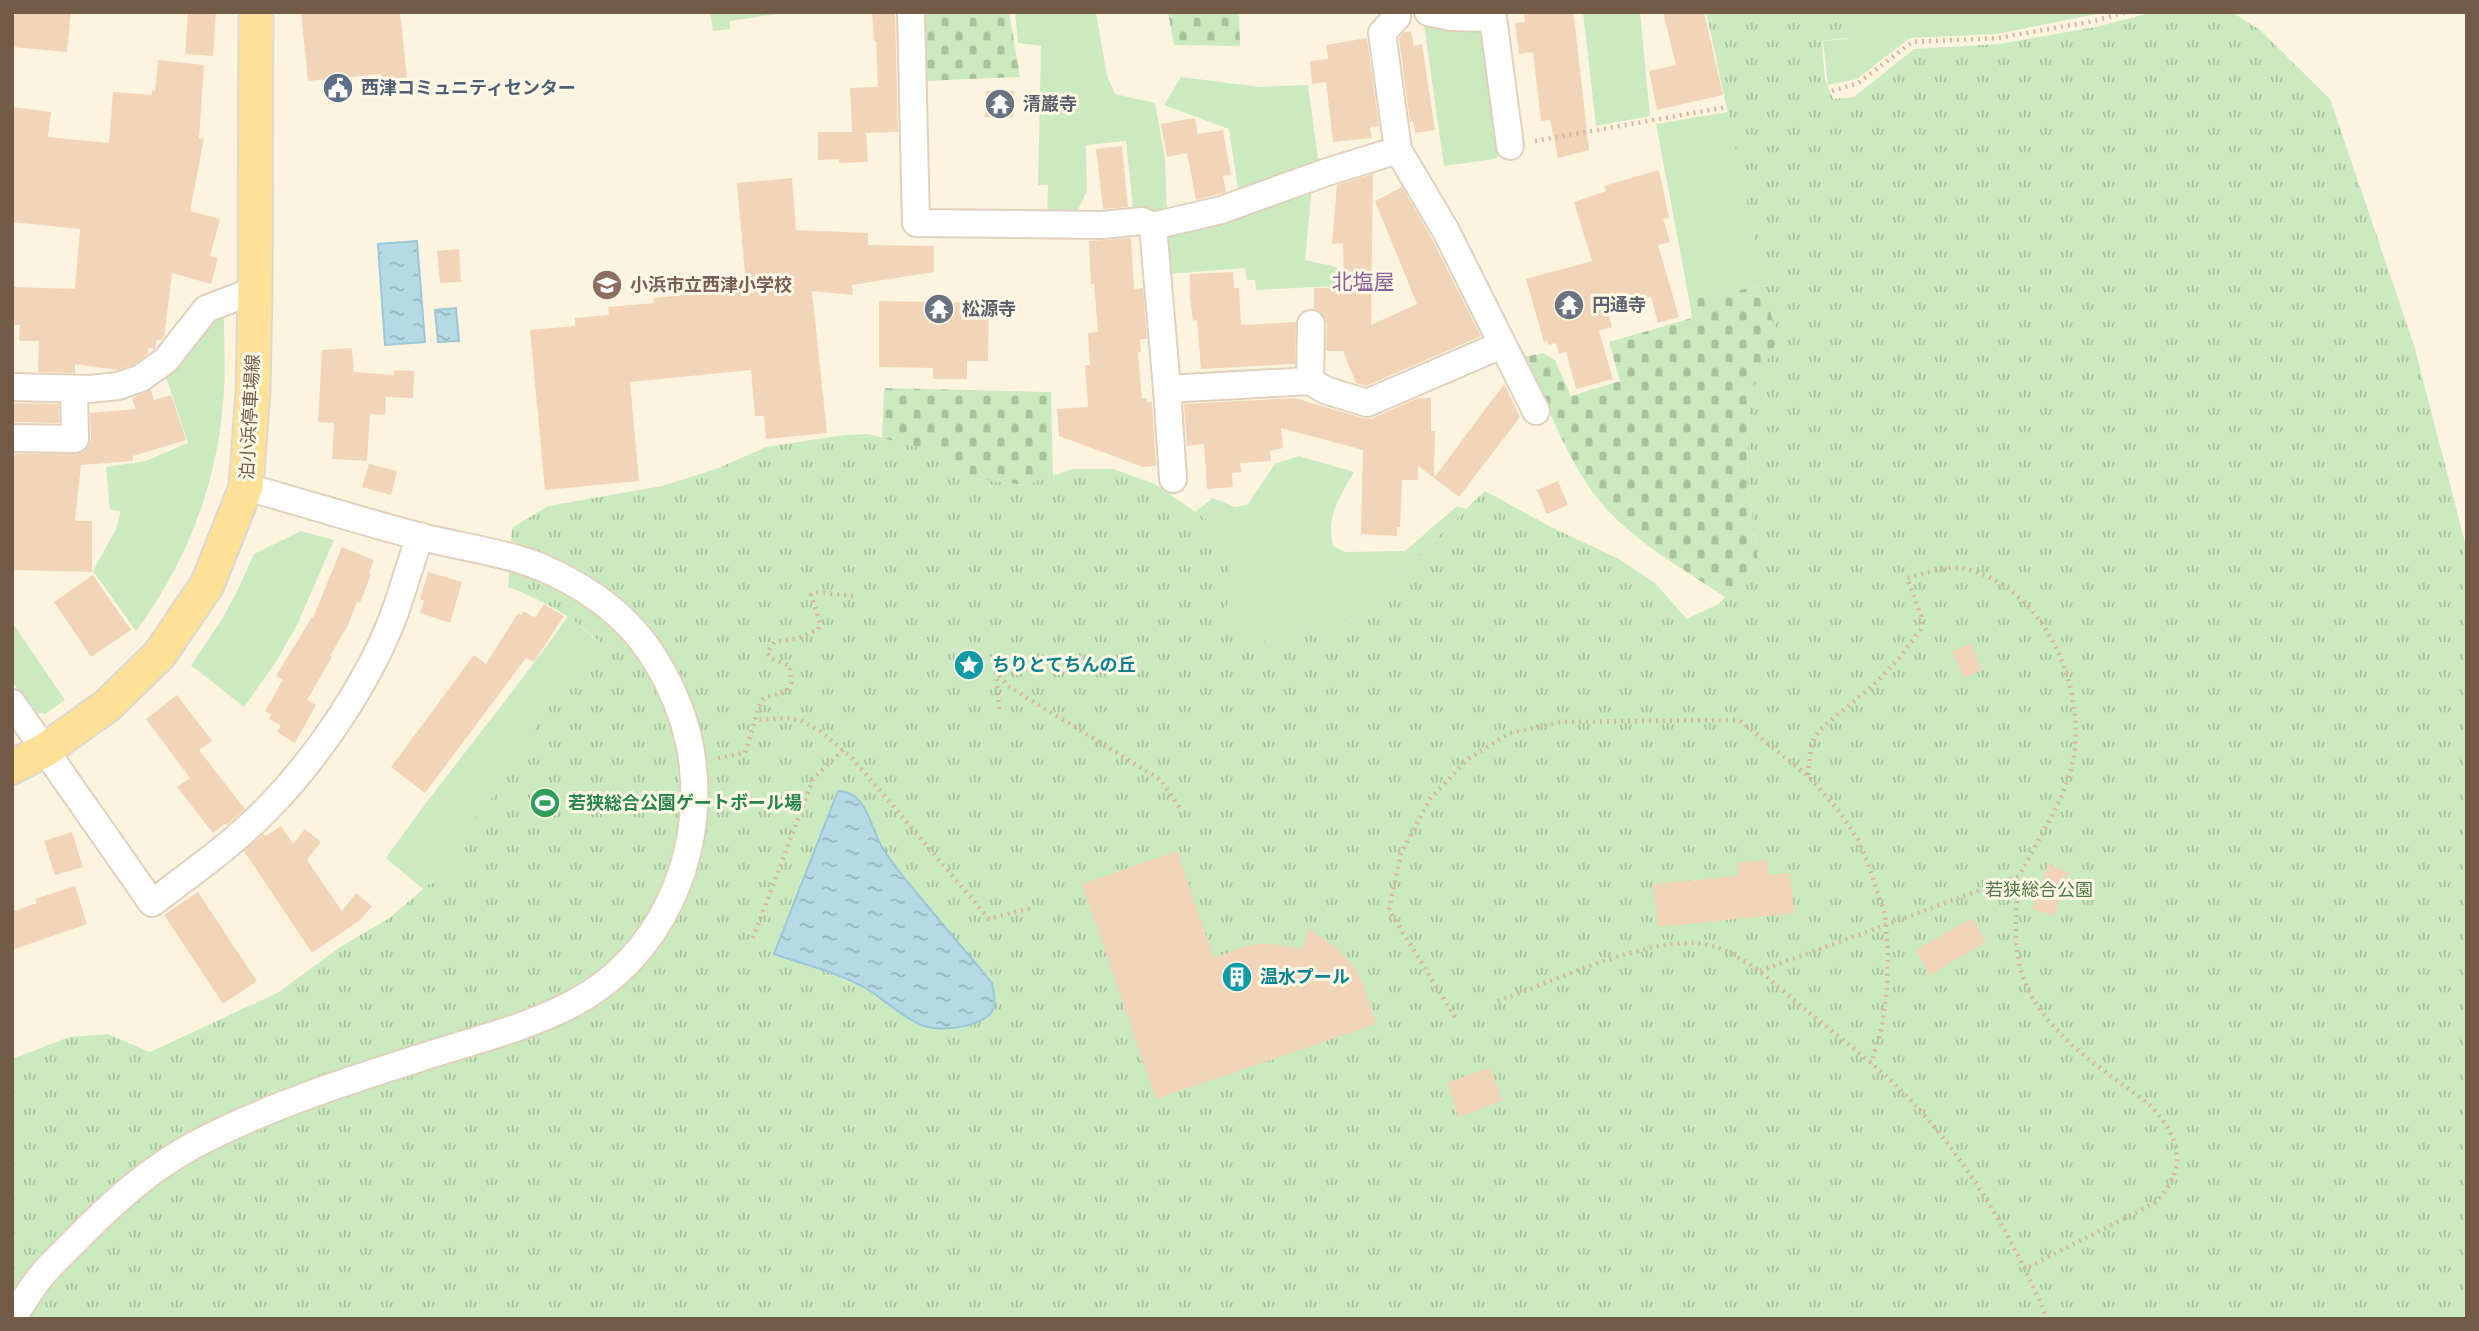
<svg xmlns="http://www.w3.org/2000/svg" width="2479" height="1331" viewBox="0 0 2479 1331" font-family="'PT Sans','Noto Sans JP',sans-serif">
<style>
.grass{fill:#cceabf}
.cemetery{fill:url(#cemetery-stones)}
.park{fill:url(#park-tufts)}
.water{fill:url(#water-ripples);stroke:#9bc8d8;stroke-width:2}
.building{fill:#f2d5b8}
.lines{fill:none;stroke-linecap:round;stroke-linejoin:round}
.minor-casing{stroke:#e1d1bc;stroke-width:30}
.major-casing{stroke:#ded8d3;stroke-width:37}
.path{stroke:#d7b89b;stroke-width:4.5;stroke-dasharray:2 5;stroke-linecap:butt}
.minor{stroke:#fff;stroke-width:26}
.major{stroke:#fde197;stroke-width:33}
.labels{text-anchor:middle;stroke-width:6;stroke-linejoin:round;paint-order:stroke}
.service-label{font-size:18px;font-weight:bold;fill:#4e5e75;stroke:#fff8e7;text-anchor:start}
.worship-label{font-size:18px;font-weight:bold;fill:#5b616d;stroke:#fff8e7;text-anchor:start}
.education-label{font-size:18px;font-weight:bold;fill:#785e54;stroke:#fff8e7;text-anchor:start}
.street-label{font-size:18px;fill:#745b47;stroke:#fff8e7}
.culture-label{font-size:18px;font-weight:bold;fill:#0d838f;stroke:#fff8e7;text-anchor:start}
.leisure-label{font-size:18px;font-weight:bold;fill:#27864d;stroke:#fff8e7;text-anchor:start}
.park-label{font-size:18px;fill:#4b7a3f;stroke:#fff8e7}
.quarter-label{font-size:21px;fill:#8b6297;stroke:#fff8e7}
</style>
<defs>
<pattern id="cemetery-stones" width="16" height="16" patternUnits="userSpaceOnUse" patternTransform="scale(1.75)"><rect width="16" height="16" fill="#cceabf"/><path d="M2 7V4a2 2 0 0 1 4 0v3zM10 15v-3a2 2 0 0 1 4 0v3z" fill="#aac19d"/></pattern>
<pattern id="park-tufts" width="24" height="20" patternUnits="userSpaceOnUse" patternTransform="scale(1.75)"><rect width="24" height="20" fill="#cceabf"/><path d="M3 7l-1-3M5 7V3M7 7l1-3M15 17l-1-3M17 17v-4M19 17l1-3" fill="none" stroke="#aac19d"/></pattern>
<pattern id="water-ripples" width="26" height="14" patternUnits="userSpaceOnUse" patternTransform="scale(1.75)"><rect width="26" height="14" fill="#b5dae6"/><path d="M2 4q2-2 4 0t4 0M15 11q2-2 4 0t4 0" fill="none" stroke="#98b4bc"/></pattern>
</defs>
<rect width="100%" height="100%" fill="#fdf4e0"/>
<!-- grass -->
<path class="grass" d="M710,12H777V14L730,21V29L713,31Z
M1015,12H1096L1107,76L1115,94L1155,103L1165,159L1167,211L1134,218L1126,141L1086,145L1087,191L1073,220H1047L1048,185H1038L1041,46L1018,43Z
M1583,12H1640L1650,116L1596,126Z
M1847,12H2107L1997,34L1910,38L1857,79L1828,85L1823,41L1847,39Z
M1427,20L1485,31L1503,152L1495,159L1444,166L1424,25Z
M1181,77L1260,87L1308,85L1319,166L1239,195L1229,129L1164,105Z
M1733,111L1858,568L1686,619L1719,604L1758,559L1767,285L1689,299L1656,124Z
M1312,187L1305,260L1337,267V286L1256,290L1255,280H1247L1245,268L1168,274L1165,245L1174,231Z
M224,317C224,346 226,375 223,403C216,488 186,563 136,631L93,571L116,529L121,511L110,510L106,467L145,461L188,443L164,371L210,318Z
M1299,456L1354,472C1339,499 1326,515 1333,546L1345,552L1405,551L1457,506L1466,509L1348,623L1296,633L1271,643L1252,638L1224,618L1230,586L1195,512L1213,498L1235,507L1247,505L1275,464Z
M301,531L334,540L298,623L276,662L244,707L191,665L221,621L238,589L254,554Z
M568,616L610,651L467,870L429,885L424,890L386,858C444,775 510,699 568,616Z
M12,622L65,700L45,714L33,712L12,681Z"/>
<!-- cemetery -->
<path class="cemetery" d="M923,12H1009L1020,77L925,81Z
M1168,12H1239L1240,46L1174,45Z
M1767,285L1777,341L1749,396L1747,478L1758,559L1725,597C1681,567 1628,539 1595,495C1567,459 1545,399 1524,357L1543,353L1555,360L1571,396L1620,381L1609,342L1692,318L1689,299Z
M884,388L1051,392L1053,476L1024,485L959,477L882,438Z"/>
<!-- park -->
<path class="park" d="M1706,12H1847V38L1822,41L1825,79L1833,99L1854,97L1914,49L1999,44L2096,27L2153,12H2232L2260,30L2330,99L2414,345L2467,550V1319H12V1059L69,1037L108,1034L150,1052L279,992L340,947L388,919L428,885L467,870L445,849L499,790L555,694L609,651C579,621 548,602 508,587L512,528L548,506L662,486L716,469L766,447L844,435L868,434L931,451L950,458L959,477L1024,485L1073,469H1113L1155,484L1207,520L1225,553L1230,586L1225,618L1252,638L1271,643L1296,633L1348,623L1485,491L1551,527L1619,559L1655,583L1687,619L1719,604L1758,559L1747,478L1749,396L1777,341Z"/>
<!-- water -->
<path class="water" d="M417,241L425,342L385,345L378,244Z
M456,308L459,341L438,342L435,310Z
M838,791C867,791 870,827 882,847C894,867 910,885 925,903C947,930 970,956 992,983C994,993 997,1006 990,1014C977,1027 945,1031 928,1027C909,1023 886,1001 869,990C840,973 806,965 774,954Z"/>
<!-- building -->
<path class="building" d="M12,12H71L67,52L12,47Z
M188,12H216L213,56L185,54Z
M301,12H400L407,79L382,81L381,74L308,81Z
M872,12H895L898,132L866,133L868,162L839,163V159L818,160V132H852L850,88L878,87L876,41H874Z
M1524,12H1572L1574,17L1589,150L1558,158L1550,120L1541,121L1533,52L1519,54L1515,23L1525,22Z
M1663,12H1704L1723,95L1657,110L1649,71L1676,65Z
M1411,31L1414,46L1422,44L1435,130L1415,133L1413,121L1410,122L1399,38L1404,32Z
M1367,38L1379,126L1370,127L1372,138L1333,142L1326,82L1312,84L1310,61L1328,59L1326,45Z
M158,60L204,65L199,138L204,139L190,211L220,219L210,256L218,258L211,284L172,273L164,337L161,340H157L155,349L148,348V354L134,364L117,370L75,364V373L38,372L39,341H19L20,325H12V287L75,289L80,229L12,222V107L51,112L48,137L109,143L113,92L152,95V90L155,91Z
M986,91H1014L1013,117H985Z
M1195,118L1198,134L1223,130L1231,175L1223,176L1226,192L1196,200L1187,153L1167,157L1161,124Z
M1122,146L1128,207L1103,209L1096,149Z
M1659,170L1669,218L1663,219L1670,242L1658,245L1679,317L1658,323L1651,297L1607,309L1612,327L1599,331L1613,379L1576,389L1566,352L1559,354L1556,343L1548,345L1547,341L1544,342L1526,279L1592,261L1574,202L1606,191L1604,186Z
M1373,174L1371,325L1417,304L1375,201L1402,187L1432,239L1481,336L1366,386L1356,383L1343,351H1326L1327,324L1324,316L1314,309V288H1344L1343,243L1332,244L1337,185Z
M792,178L796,230L868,233V245L934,246V272L852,285L853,295L812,291L827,433L766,439L764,416H755L751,370L630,382L639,481L545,490L530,330L575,326V318L609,315L608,307L654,303L653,298L723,291V288L746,286L737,183Z
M1131,238L1134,289L1143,288L1147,339H1140L1141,352H1138L1142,399L1147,398V402H1152L1156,466L1143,467L1059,436L1057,409L1088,407L1085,365H1090L1088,333L1098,332L1094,284H1091L1089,241Z
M459,249L461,282L440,283L437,251Z
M1233,272L1234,288H1239L1241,325L1296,322L1295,364L1201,369L1197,320L1193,321L1190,297V274Z
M879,301L989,303L988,361H967V379H933V368L879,367Z
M352,348L354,372L394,375V370L414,371L413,398L386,397L385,415L370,414L367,461L332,459L334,423L318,422L322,350Z
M1504,384L1520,417L1459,497L1434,478Z
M151,390L154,400L171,395L186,440L133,456V461L81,465L75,521H92V572L12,570V454L82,453L88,447L91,439L90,413L136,409L132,398Z
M1295,398L1362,418L1371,419L1418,398H1431V431H1435L1434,478L1418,466V480H1402L1400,527H1397V536L1361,534L1363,450L1281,428L1283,448L1270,451L1271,461L1240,463L1241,472L1232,473L1233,487L1207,489L1204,444L1187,446L1184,404Z
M12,403L59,404V423L12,422Z
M369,464L397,471L391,495L362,487Z
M1558,481L1568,505L1547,514L1537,490Z
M342,547L374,560L369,573L371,574L360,603L357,602L347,627L330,656L332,657L307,700L316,705L295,743L277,732L281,726L269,719L271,714L265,711L283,680L276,676L312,617L313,618Z
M428,572L462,582L450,623L420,613L424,601L420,599Z
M93,575L131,630L91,657L54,602Z
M544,604L564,616L534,662L526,658L425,793L391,767L474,655L486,664L518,613L521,615L523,611L535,618Z
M1971,643L1982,670L1964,678L1952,652Z
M177,695L212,741L199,750L245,809L227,825L225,824L213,833L177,787L190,778L146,719Z
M281,826L293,844L305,829L321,842L307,860L342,911L356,893L372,906L359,921L312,953L244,851L264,834L266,836Z
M72,832L83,867L55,875L44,841Z
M1177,851L1214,958L1242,947L1258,944H1272L1302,949L1309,929L1337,948L1355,969L1363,984L1376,1024L1156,1099L1082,884Z
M1767,860L1768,875L1790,873L1794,913L1658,927L1653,884L1738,876L1737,863Z
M2048,864L2069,872L2054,916L2032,909Z
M75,886L87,924L12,950V912L37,903L35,899Z
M198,892L257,981L223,1004L164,915Z
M1972,918L1986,942L1930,975L1916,950Z
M1490,1067L1502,1101L1459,1117L1447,1083Z"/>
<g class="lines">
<!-- minor casing -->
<g class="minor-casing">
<path id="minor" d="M911,12L916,223L1102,225L1142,221L1153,226
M1397,12V17L1382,33L1398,150L1446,231L1536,411
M1428,12L1451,17L1493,18L1510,146
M1398,150L1327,172L1221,210L1153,226L1167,389L1310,381L1325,390L1367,403L1501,345
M1310,381L1311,324
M12,387L90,389L118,386L141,378L166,360L206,309L255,290
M1167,389L1173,479
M12,438L75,439L74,389
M12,703L152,903C193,872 236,842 271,805C320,754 371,678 395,612C404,587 411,561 420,536
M12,1319C22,1304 31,1288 42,1275C52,1263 63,1253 74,1242C111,1204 150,1168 198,1143C265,1108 338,1084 410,1061C464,1043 523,1030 574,1003C659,958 703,860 693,767C688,713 658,650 617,614C590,590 552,569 518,559C486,550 453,545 422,537C363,522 305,503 246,487"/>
</g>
<!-- major casing -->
<g class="major-casing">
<path id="major" d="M12,767L45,750L108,705L160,654L207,585L246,487L253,391L255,290L256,12"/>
</g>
<!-- path -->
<path class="path" d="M1832,91L1858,83L1912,42L1998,38L2094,21L2126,12
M1535,141L1727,107
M853,596L815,592L811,595L820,623L818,630L795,639L774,642L767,653L772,659L790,666L791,683L787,692C761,699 763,692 755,720L786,718L800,720L820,731L853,759L989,919L1031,908
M999,709L996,672L1008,686L1161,780L1181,810
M718,758L745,753L755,720
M1808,775L1811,747L1815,736L1825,725L1873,686L1899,658L1920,630L1921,616L1907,578C1927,573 1950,564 1970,570C2047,591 2089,692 2072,766C2063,802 2036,843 2019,876
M753,938L813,779L843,750
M1760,971L2019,876C2016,909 2012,946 2023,977C2044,1035 2105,1070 2150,1105C2182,1139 2188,1169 2155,1203L2026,1268
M1498,1001C1552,982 1640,940 1695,943C1737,946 1772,982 1802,1007C1841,1039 1884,1070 1918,1108C1974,1171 2015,1241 2047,1319
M1455,1017L1389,910L1401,853L1430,799L1468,759L1510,733L1562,722L1739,720L1808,776L1840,812L1858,840L1870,869L1885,915L1888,955L1887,987L1882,1027L1871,1064"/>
<!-- minor -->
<use href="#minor" class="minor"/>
<!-- major -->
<use href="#major" class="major"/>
</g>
<!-- icons -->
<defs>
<g id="civic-disc" transform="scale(1.575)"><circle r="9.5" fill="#5c6f8a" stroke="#fff8e7"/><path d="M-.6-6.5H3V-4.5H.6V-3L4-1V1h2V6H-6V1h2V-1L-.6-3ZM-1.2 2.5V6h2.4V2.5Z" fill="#fff"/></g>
<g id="temple-disc" transform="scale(1.575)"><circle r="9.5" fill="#6b7280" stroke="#fff8e7"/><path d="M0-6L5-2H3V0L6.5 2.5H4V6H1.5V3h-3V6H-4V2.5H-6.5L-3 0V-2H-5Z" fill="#fff"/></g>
<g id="school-disc" transform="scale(1.575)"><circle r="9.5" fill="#8d6e63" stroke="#fff8e7"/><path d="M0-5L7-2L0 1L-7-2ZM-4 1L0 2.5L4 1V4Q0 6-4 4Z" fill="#fff"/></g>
<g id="sight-disc" transform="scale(1.575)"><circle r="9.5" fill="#0f9aa8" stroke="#fff8e7"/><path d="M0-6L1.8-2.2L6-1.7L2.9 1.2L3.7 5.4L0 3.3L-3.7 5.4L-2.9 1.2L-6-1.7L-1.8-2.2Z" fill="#fff"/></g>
<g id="stadium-disc" transform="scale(1.575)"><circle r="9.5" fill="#2e9e5b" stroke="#fff8e7"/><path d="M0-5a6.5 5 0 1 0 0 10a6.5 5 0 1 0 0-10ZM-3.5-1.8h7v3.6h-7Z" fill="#fff"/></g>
<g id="building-disc" transform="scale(1.575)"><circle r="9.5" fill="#0f9aa8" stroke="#fff8e7"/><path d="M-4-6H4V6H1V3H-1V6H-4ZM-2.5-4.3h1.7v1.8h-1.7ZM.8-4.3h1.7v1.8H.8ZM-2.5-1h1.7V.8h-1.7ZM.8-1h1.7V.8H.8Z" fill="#fff"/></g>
</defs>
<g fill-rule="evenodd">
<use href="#civic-disc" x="338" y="88"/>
<use href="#temple-disc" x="1000" y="104"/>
<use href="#school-disc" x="607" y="285"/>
<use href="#temple-disc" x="1569" y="305"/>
<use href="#temple-disc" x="939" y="309"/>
<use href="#sight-disc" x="969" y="665"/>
<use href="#stadium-disc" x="545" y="803"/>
<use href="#building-disc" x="1237" y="977"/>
</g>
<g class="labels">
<!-- service labels -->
<g class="service-label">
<text x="361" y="94">西津コミュニティセンター</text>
</g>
<!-- worship labels -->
<g class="worship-label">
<text x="1023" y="110">清巌寺</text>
<text x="1592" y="311">円通寺</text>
<text x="962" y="315">松源寺</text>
</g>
<!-- education labels -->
<g class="education-label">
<text x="630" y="291">小浜市立西津小学校</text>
</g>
<!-- street labels -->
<g class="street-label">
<text transform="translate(250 417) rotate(-87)" y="6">泊小浜停車場線</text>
</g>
<!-- culture labels -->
<g class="culture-label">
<text x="992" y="671">ちりとてちんの丘</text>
<text x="1260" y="983">温水プール</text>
</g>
<!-- leisure labels -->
<g class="leisure-label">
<text x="568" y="809">若狭総合公園ゲートボール場</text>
</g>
<!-- park labels -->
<g class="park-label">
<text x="2039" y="896">若狭総合公園</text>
</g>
<!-- quarter labels -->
<g class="quarter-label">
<text x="1363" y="289">北塩屋</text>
</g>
</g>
<!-- border -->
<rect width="2479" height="1331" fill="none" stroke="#745b47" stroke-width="28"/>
</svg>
